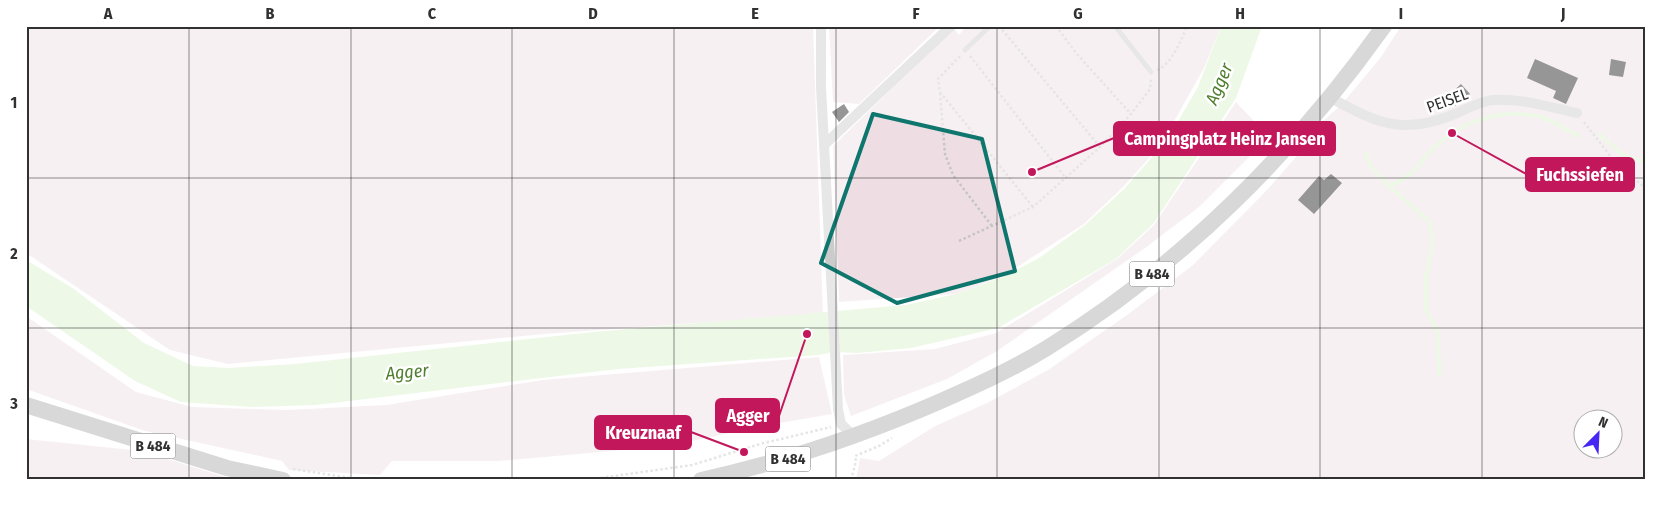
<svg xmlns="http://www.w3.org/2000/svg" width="1671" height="506" viewBox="0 0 1671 506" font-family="'Fira Sans Condensed',sans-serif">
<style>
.green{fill:#eedee3;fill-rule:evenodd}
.water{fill:#d8efc9}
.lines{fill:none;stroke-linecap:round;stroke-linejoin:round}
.stream{stroke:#d8efc9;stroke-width:4}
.building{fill:#181818}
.path{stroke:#c5c5c5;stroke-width:2.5;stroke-dasharray:2.5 2.5;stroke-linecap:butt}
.lane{stroke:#cbcbcb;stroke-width:5}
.street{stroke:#cbcbcb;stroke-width:10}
.primary{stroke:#a9a9a9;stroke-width:16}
.marked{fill:none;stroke:#0f766e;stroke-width:4;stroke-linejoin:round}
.grid{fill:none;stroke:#313131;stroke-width:1;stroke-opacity:0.55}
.labels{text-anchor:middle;stroke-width:5;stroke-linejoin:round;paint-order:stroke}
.shield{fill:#fff;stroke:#6f6f6f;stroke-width:1}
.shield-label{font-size:15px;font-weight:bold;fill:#313131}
.street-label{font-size:16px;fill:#313131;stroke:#fff}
.water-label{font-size:18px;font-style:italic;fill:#4f7f2f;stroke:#fff}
.leader{fill:none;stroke:#c2185b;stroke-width:2}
.callout-dot{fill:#c2185b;stroke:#fff;stroke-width:2}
.callout{fill:#c2185b;stroke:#c2185b;stroke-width:2}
.callout-label{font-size:18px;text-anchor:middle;font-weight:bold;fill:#fff}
.neatline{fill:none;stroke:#313131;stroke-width:2}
.grid-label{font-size:16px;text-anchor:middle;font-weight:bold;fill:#313131}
</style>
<rect width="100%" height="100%" fill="#fff"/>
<!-- green -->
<path class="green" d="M26,26H813L823,314L544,334L228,364L170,350L26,253Z
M829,26H940L859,104L833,102Z
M966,26H1221L1204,68L1176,118L1151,156L1123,187L1084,224L1003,276L956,294L839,302L833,146L954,28L959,35Z
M1401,26H1645V480H856L860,458L879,461L935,426L987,403L1048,370L1127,315L1193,265L1269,188L1308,143L1323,121L1342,104L1381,57ZM1584,418H1614V448H1584Z
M1236,102L1269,137L1199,207L1145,248L997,351L947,379L851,416L844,395L843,355L935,349L996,333L1117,259L1154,225Z
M26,316L136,392L192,407L287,410L386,405L543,380L819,357L832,414L768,425L668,446L499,461H392L380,475L289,470L282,461L145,431L26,389Z
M26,439L142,451L235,480H26Z"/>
<!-- water -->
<path class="water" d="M1221,26H1262L1236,98L1154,223L1116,259L998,328L911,348L858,353L834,352L819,355L618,369L316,405L252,407L181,402L135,381L26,306V260L74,289L144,343L193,366L228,368L295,364L593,332L906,305L956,294L1005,276L1039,258L1085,225L1124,189L1167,140L1198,87Z"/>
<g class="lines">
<!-- stream -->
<path class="stream" d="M1353,26H1354
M1600,135L1622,154L1645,163
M1366,154L1371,167L1388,185C1407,182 1416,168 1428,154C1456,123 1496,108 1538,116C1551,119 1566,130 1579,136
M1388,185L1429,221L1433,244L1426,275V309L1438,332L1439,375"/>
</g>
<!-- building -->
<path class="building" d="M1535,59L1578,78L1566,104L1553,98L1556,91L1527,78Z
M1611,59L1626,62L1623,77L1609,75Z
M1461,84L1470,94L1455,106L1447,97Z
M844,104L849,112L839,122L832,112Z
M1331,174L1342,183L1314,214L1298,200L1319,176L1324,180Z"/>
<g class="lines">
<!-- path -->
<path class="path" d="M999,26L1100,147
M1056,26L1076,53L1131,114
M960,56L938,79L940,92L1033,207
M970,56L1065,177
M1157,70C1171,65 1182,39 1187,26
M940,93L945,154L953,175L992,226
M1584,122L1621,170L1641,184L1645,192
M959,241L1033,207L1100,147L1131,114L1150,89L1151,79
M293,469L363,480
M586,480L692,465L760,444L831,427
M851,480L856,461L855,456L879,446L892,438"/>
<!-- lane -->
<path class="lane" d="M1115,26L1151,72
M965,50L990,26"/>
<!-- street -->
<path class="street" d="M821,26V87L838,409L841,424L855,437
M1331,98C1375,122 1400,135 1450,116C1463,111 1480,101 1493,100C1521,98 1549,107 1577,113
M824,145L951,26"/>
<!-- primary -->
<path class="primary" d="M26,405L227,468L283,480
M701,480C784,462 863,435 941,401C977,385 1013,369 1047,348C1180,266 1294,153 1384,26"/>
</g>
<!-- marked area -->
<path d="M0 0H1671V506H0ZM873,114L982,139L1015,271L897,303L821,263Z" fill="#fff" fill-opacity=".55" fill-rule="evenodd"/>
<path class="marked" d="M873,114L982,139L1015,271L897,303L821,263Z"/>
<!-- grid -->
<path class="grid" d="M189,26V480M351,26V480M512,26V480M674,26V480M836,26V480M997,26V480M1159,26V480M1320,26V480M1482,26V480M26,178H1645M26,328H1645"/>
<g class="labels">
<!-- shield labels -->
<g class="shield">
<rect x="1129.5" y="261.5" width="45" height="25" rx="4"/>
<rect x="130.5" y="433.5" width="45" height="25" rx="4"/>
<rect x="765.5" y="446.5" width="45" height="25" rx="4"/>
</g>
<g class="shield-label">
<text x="1152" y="279">B 484</text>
<text x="153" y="451">B 484</text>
<text x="788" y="464">B 484</text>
</g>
<!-- street labels -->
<g class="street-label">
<text transform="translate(1447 100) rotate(-20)" y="6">PEISEL</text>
</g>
<!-- water labels -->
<g class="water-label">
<text transform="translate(1219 84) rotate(-67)" y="6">Agger</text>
<text transform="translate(407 372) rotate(-5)" y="6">Agger</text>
</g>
</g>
<!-- callouts -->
<path class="leader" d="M1032 172L1114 138M1452 133L1526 174M807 334L779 416M744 452L691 432"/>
<g class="callout-dot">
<circle cx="1032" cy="172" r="5"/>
<circle cx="1452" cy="133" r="5"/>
<circle cx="807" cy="334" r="5"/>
<circle cx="744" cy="452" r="5"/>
</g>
<g class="callout">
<rect x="1114" y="122" width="221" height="33" rx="5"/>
<rect x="1526" y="158" width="108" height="33" rx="5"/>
<rect x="716" y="399" width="63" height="33" rx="5"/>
<rect x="595" y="416" width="96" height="33" rx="5"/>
</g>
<g class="callout-label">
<text x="1225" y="145">Campingplatz Heinz Jansen</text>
<text x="1580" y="181">Fuchssiefen</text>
<text x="748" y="422">Agger</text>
<text x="643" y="439">Kreuznaaf</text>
</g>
<!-- border -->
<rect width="1671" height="506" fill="none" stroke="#ffffff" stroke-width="55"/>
<!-- north arrow -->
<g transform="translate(1598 434) rotate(24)"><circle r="24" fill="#ffffff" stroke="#adadad"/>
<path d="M0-4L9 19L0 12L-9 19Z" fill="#4527f3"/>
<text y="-8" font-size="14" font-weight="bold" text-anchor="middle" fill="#313131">N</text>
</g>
<rect x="28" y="28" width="1616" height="450" class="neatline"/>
<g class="grid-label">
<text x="108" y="19">A</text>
<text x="270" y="19">B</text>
<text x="432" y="19">C</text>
<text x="593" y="19">D</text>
<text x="755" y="19">E</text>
<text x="916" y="19">F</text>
<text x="1078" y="19">G</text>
<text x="1240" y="19">H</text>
<text x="1401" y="19">I</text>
<text x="1563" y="19">J</text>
<text x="14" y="108">1</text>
<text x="14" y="259">2</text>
<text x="14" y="409">3</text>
</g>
</svg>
